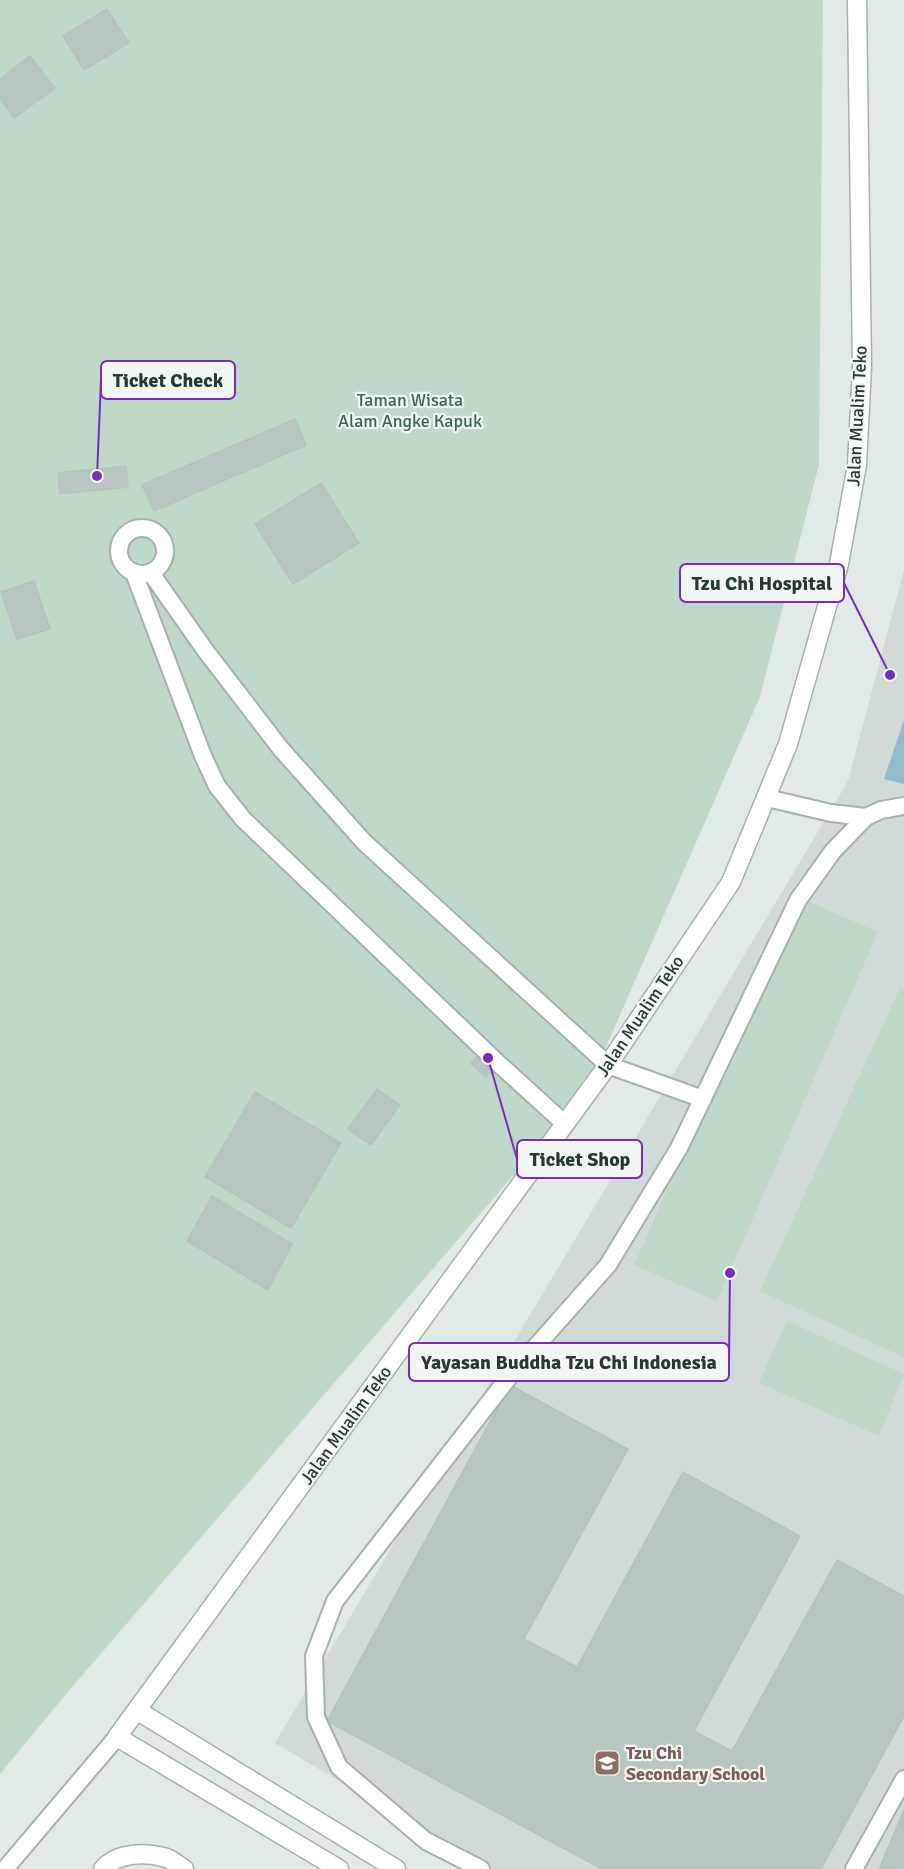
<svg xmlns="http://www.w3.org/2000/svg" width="904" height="1869" viewBox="0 0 904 1869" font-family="Signika,sans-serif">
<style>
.built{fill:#d1dad6}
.green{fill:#bed9c7}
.water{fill:#91bcc9}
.building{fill:#b8c5c1;stroke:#b5c3bf;stroke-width:1.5}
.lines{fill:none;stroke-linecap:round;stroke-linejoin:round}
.service-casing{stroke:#a5b1ae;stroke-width:20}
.minor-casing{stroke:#a5b1ae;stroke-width:21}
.service{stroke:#fff;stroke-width:16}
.minor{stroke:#fff;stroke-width:18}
.labels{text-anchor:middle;stroke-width:4.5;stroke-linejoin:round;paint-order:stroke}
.park-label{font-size:18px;fill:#346b4d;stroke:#f2f7f5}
.street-label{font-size:18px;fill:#243935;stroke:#f2f7f5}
.education-label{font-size:18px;font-weight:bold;fill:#785e54;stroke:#f2f7f5;text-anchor:start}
.leader{fill:none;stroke:#7b2cbf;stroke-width:2}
.callout-dot{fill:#7b2cbf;stroke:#f2f7f5;stroke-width:2}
.callout{fill:#f2f7f5;stroke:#7b2cbf;stroke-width:2}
.callout-label{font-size:20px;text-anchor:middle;font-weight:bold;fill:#243935}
</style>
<rect width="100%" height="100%" fill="#e2eae7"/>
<!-- built -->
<path class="built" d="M904,570V1869H487L275,1743L848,781Z"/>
<!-- green -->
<path class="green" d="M0,0H823L819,464L760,697L587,1090L66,1694L0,1774Z
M796,896L878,932L717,1301L634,1265Z
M900,988L904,990V1357L760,1291Z
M787,1321L904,1374L879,1436L759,1383Z"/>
<!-- water -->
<path class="water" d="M904,720V784L884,779Z"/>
<!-- building -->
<path class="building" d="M107,9L129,43L84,70L63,36Z
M30,56L55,88L14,118L0,98V79Z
M295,419L306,445L154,511L142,485Z
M126,466L128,487L60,494L58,473Z
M321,483L359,543L293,584L255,524Z
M34,581L50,629L17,639L1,592Z
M482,1051L498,1064L486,1077L471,1064Z
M377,1089L400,1105L371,1145L348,1129Z
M255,1092L341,1143L291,1228L205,1177Z
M212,1196L292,1244L268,1290L187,1241Z
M510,1385L628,1449L524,1639L577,1667L683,1472L800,1536L694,1731L732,1751L837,1560L904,1596V1716L821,1869H602L327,1721Z
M904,1810V1869H879Z"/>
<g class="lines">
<!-- service casing -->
<g class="service-casing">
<path id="service" d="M119 551a23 23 0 1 1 46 0a23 23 0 1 1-46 0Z
M134,573L203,756L217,786L243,819L499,1064L565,1124
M151,573L205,650L281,749L364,842L608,1065L703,1099
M767,798L831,813L866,817
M5,1869L117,1737
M481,1869L426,1841L339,1767L316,1717L314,1656L335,1601L509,1377L608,1265L679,1148L798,900L833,851L866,817L881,810L904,806
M854,1869L904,1779"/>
</g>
<!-- minor casing -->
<g class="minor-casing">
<path id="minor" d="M138,1711L396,1869
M103,1869C116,1853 144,1852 163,1857C170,1858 178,1865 184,1869
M339,1869L117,1737L608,1065L731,882L788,744L839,564L857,465L862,367L857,0"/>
</g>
<!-- service -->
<use href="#service" class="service"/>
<!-- minor -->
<use href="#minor" class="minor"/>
</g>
<!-- icons -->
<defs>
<g id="school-square" transform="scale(1.35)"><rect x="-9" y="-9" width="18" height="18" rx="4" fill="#8d6e63" stroke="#f2f7f5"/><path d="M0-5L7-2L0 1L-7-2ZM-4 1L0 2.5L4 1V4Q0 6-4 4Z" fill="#fff"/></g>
</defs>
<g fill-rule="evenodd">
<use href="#school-square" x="607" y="1763"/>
</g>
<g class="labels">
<!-- park labels -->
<g class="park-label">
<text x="410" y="406">Taman Wisata<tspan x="410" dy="21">Alam Angke Kapuk</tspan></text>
</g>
<!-- street labels -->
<g class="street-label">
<text transform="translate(857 416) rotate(-87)" y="6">Jalan Mualim Teko</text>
<text transform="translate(640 1016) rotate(-56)" y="6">Jalan Mualim Teko</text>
<text transform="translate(346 1425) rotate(-54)" y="6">Jalan Mualim Teko</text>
</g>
<!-- education labels -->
<g class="education-label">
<text x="626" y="1759">Tzu Chi<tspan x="626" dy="21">Secondary School</tspan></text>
</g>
</g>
<!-- callouts -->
<path class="leader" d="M97 476L101 380M890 675L844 583M488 1058L517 1159M730 1273L729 1362"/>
<g class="callout-dot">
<circle cx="97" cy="476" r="6"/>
<circle cx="890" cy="675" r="6"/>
<circle cx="488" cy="1058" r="6"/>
<circle cx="730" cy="1273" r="6"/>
</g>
<g class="callout">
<rect x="101" y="361" width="134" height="38" rx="6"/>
<rect x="680" y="564" width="164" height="38" rx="6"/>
<rect x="517" y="1140" width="125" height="38" rx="6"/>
<rect x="409" y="1343" width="320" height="38" rx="6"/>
</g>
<g class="callout-label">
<text x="168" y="387">Ticket Check</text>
<text x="762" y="590">Tzu Chi Hospital</text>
<text x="580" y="1166">Ticket Shop</text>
<text x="569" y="1369">Yayasan Buddha Tzu Chi Indonesia</text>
</g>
</svg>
